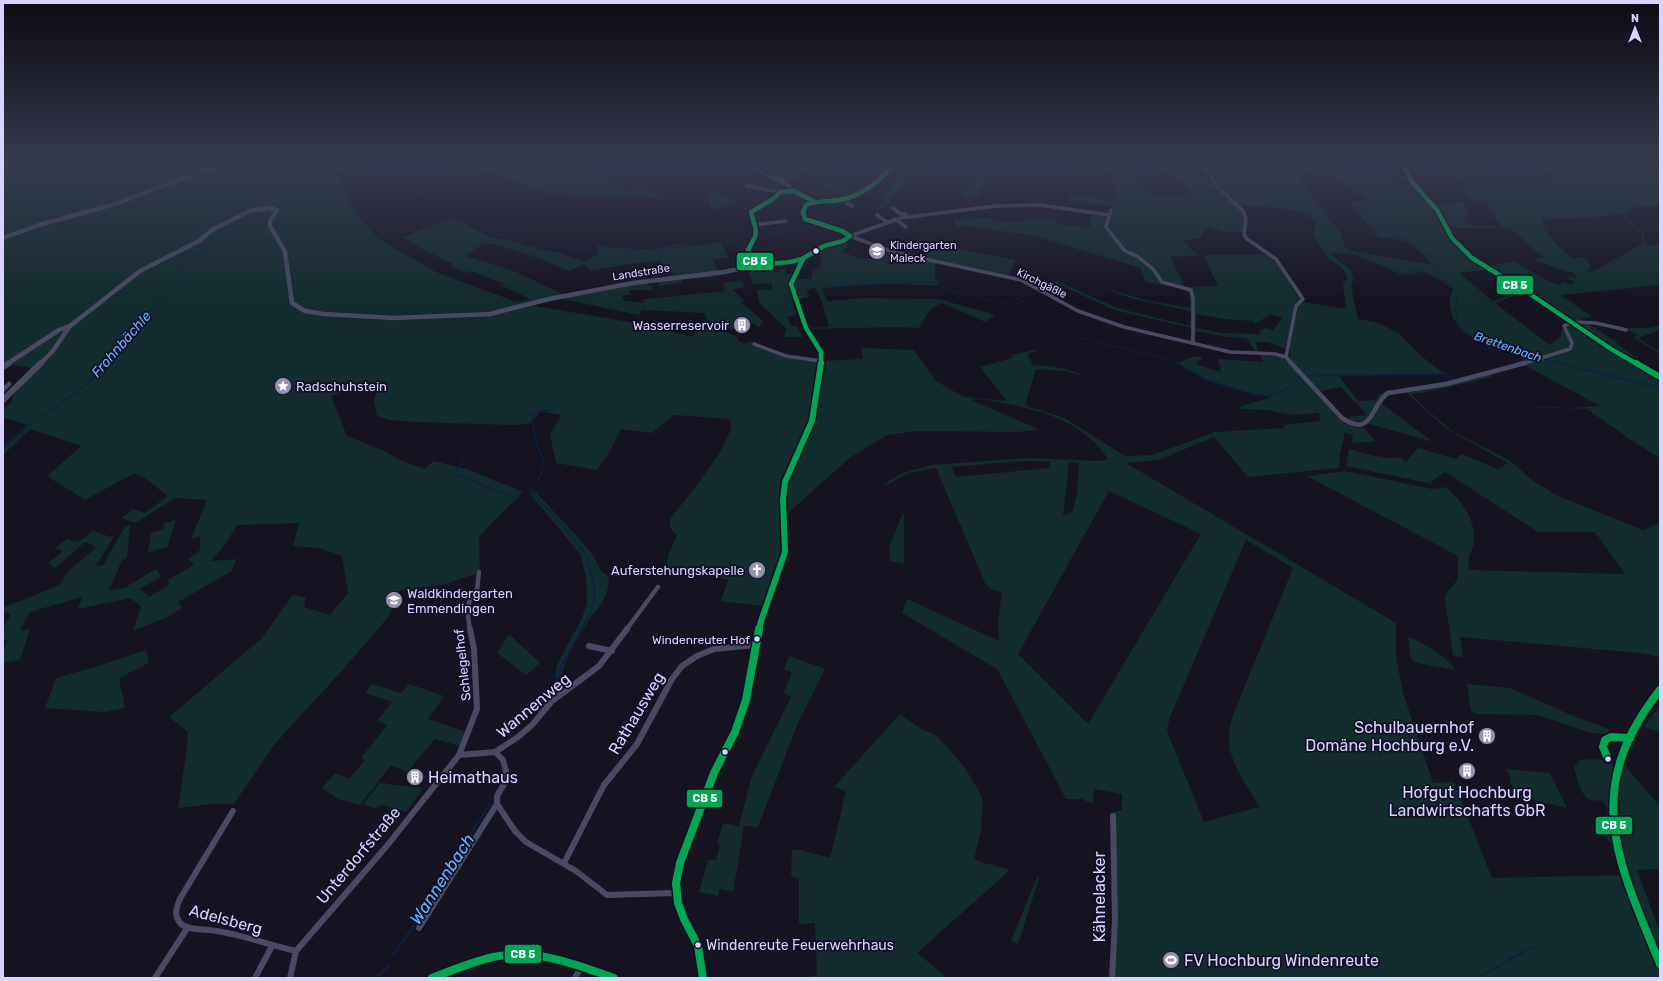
<svg xmlns="http://www.w3.org/2000/svg" width="1663" height="981" viewBox="0 0 1663 981" font-family="Rubik,sans-serif">
<style>
.green{fill:#132c2d;fill-rule:evenodd}
.lines{fill:none;stroke-linecap:round;stroke-linejoin:round}
.stream-far2{stroke:#0d2144;stroke-width:1}
.stream-far1{stroke:#0d2144;stroke-width:1.5}
.stream{stroke:#0d2144;stroke-width:2}
.minor-far2{stroke:#4a4962;stroke-width:3.5}
.minor-far1{stroke:#4a4962;stroke-width:4.5}
.minor{stroke:#4a4962;stroke-width:6}
.tertiary-far2{stroke:#4a4962;stroke-width:4.5}
.tertiary-far1{stroke:#4a4962;stroke-width:6}
.tertiary{stroke:#4a4962;stroke-width:8}
.secondary-far1{stroke:#575674;stroke-width:5.5}
.secondary{stroke:#575674;stroke-width:7}
.bus-1-far2-casing{stroke:#130f26;stroke-width:7}
.bus-1-far1-casing{stroke:#130f26;stroke-width:9}
.bus-1-casing{stroke:#130f26;stroke-width:11}
.bus-1-far2{stroke:#00a651;stroke-width:4.5}
.bus-1-far1{stroke:#00a651;stroke-width:6}
.bus-1{stroke:#00a651;stroke-width:8}
.bus-dot{fill:#d9d4ff;stroke:#130f26;stroke-width:1.5}
.labels{text-anchor:middle;stroke-width:3.5;stroke-linejoin:round;paint-order:stroke}
.far-poi-label{font-size:11px;fill:#d9d4ff;stroke:#130f26;text-anchor:start}
.far-street-label{font-size:11px;fill:#d9d4ff;stroke:#130f26}
.far-water-label{font-size:12px;font-style:italic;fill:#62b6ff;stroke:#130f26}
.bus-label{font-size:12px;fill:#d9d4ff;stroke:#130f26;text-anchor:end}
.poi-label{font-size:13px;fill:#d9d4ff;stroke:#130f26;text-anchor:end}
.street-label{font-size:13px;fill:#d9d4ff;stroke:#130f26}
.water-label{font-size:14px;font-style:italic;fill:#62b6ff;stroke:#130f26}
.near-bus-label{font-size:14px;fill:#d9d4ff;stroke:#130f26;text-anchor:start}
.near-street-label{font-size:16px;fill:#d9d4ff;stroke:#130f26}
.near-poi-label{font-size:16px;fill:#d9d4ff;stroke:#130f26;text-anchor:start}
.near-water-label{font-size:17px;font-style:italic;fill:#62b6ff;stroke:#130f26}
.line-badge{stroke:#130f26;stroke-width:1.5}
.badge-label{font-size:11px;text-anchor:middle;font-weight:bold;fill:#fff}
</style>
<rect width="100%" height="100%" fill="#161421"/>
<!-- green -->
<path class="green" d="M3,162H362L338,172L353,209L377,238L438,273L517,302L530,299L502,286L504,284L471,271L467,273L450,266L453,264L424,250L403,237L452,218L492,238L509,240L531,247H538L536,249L560,253L586,262L598,253L597,246H598C617,248 636,250 654,249C664,249 673,243 684,245C697,246 707,245 721,242L728,257L713,260L719,276L682,280V283L659,286V283L656,281L673,277L669,265H661V262L656,261L628,264L591,271L586,265L584,264L569,271C541,259 514,247 484,243L466,256L516,272L567,296L613,286L646,283L653,287V290H630V295H624L622,300L643,303L644,299L725,291L723,283L742,281L744,287L733,290L745,301L741,302L763,321L759,327L748,320L732,330L728,328L724,331L738,338L737,340L745,344L750,341L754,344L786,356L821,361L863,359L861,348L914,350L936,381L964,397L1007,401L980,367L1012,358V355L1038,349L1039,350L1027,354L1033,365C1052,366 1069,368 1086,377L1065,371L1036,369L1025,405L1066,419L1125,456L1152,455L1215,432L1285,428L1283,425L1320,421L1319,413L1292,415L1268,410L1242,409L1239,407L1272,397L1253,394L1207,380L1178,364C1186,359 1194,354 1203,358L1195,364L1221,372L1218,359L1263,362L1260,355L1289,358L1291,351L1268,342H1255L1259,352H1256L1246,338L1226,337L1196,331L1195,342L1190,340L1191,328L1114,310L1052,281L1055,280L1117,308L1190,326L1191,311L1133,299L1097,285L1145,300L1190,308L1189,296L1186,288L1166,284L1164,285L1145,282L1141,268L1031,235L960,225V229H956L954,219L993,218L994,221L1017,223L1031,219H1054L1059,225L1099,228L1090,226L1092,214L1103,216V218L1106,219L1105,228L1108,226L1113,214L1109,213L1112,206L1073,200L1069,201L1071,194L1114,201L1117,200V183C1104,167 1093,164 1073,164L1072,162H1110L1134,174L1146,194L1191,195C1186,182 1170,172 1157,168L1162,164L1156,162H1180L1196,175H1199L1203,178L1212,177L1195,162H1220L1231,170L1242,175L1251,172L1233,162H1338L1336,173L1387,172L1396,184H1414L1402,162H1405L1417,184L1437,204L1463,202L1470,216H1464L1470,225L1498,227L1500,226L1486,202L1471,201L1461,189L1468,190L1458,174L1457,163L1418,162H1503L1459,164L1461,172L1469,185L1509,186L1526,183L1559,181L1537,162H1660V205L1633,207L1625,212V215L1644,235L1645,244L1654,246L1660,241V285L1561,295L1592,317L1581,319L1615,341L1639,361L1660,373V458L1634,442L1587,409L1534,407V406L1571,408L1600,406L1524,365L1490,375L1492,377L1427,392L1411,394L1425,408L1452,431L1509,460L1535,482L1558,496L1643,530L1660,523V657L1640,653L1460,637L1463,658L1453,655L1445,599L1446,594L1458,579V556L1307,476L1345,471L1432,489L1445,487C1460,498 1476,520 1474,540C1474,547 1470,552 1469,558C1468,562 1469,567 1469,570L1625,574L1595,532H1538L1445,472L1432,481L1433,484L1346,466L1349,449C1364,453 1385,461 1400,457L1406,462L1418,448L1456,459L1461,454L1498,469L1508,463L1445,428L1406,392C1396,394 1386,393 1382,404L1433,442L1359,421L1350,420L1348,417L1367,415L1341,387L1316,392L1344,423L1362,426L1375,441L1358,443L1352,442L1353,435L1345,432L1340,454L1339,468L1248,477L1214,437L1159,460L1126,463L1396,623V657L1403,693L1433,783L1454,782L1492,878L1624,875L1617,856L1598,820L1601,819L1600,817H1608L1607,808L1603,801C1600,800 1594,801 1590,800C1581,796 1576,777 1574,767L1580,760C1590,759 1607,758 1615,764C1627,736 1638,706 1660,684V693L1632,739L1636,741L1624,765L1660,806V869L1637,870L1660,933V978H1109L1113,921L1112,815L1114,812L1122,810V794L1094,789L1093,804L1082,799H1066L997,669L902,613L907,599L999,641L998,620L1002,592L991,589L986,585L936,468L909,473L886,485L884,484L903,473L932,465L1028,458L1099,461L1108,459C1085,423 1043,410 1002,403C993,401 980,398 972,400L1036,428V430L1017,432L917,431L887,435L851,457L781,519V553L762,606L721,601L728,580L701,571L665,574L669,553L677,535L670,528V519L697,485L720,452L731,429L730,419L674,415L652,433L621,429L607,457L596,470L556,463L550,435L561,415L541,411L529,424L514,425L415,422L390,420L377,416L374,400L377,391L352,389L331,396L347,436L382,450L402,461L425,469L433,461L467,469L523,492L483,532L479,538L480,572L449,583L394,592V605L389,616L340,673L289,728L271,749L234,804H212L178,808L186,755L188,732L169,717L261,639L293,595L306,598L304,607L330,615L348,593L342,556L319,548L293,546L299,523L237,525L226,543L211,561L236,559L232,571L178,602L183,607L170,616L133,631L141,606L130,598L78,609L82,597L30,612L20,631L30,629L20,660L3,663V652L8,639L3,640V629L11,614L3,612V608L60,585L66,573L97,547L85,542L55,568L48,563L63,551L55,548L67,539L78,542L93,531L111,537L116,533L96,566L103,565L124,528L130,525L127,558L122,560L109,591L124,588L156,569L161,577L140,589L149,597L170,584L168,580L194,565L188,559L200,550V536L191,539L207,500L175,498L136,523L121,518L133,509L145,513L168,496L143,477L135,473L85,500L47,476L81,446L30,429L3,455V447L28,425L3,418V410L11,402L15,392H12L3,404V395L31,368L5,364L3,365ZM1290,166H1304L1312,176H1333L1366,199L1350,203L1379,238C1405,238 1414,243 1431,264L1347,250L1341,238H1344ZM1236,204L1302,211L1315,221L1317,224L1313,232L1314,237L1329,259L1342,268L1346,274L1347,278L1343,285L1346,309L1304,302L1302,294L1281,265L1269,254L1203,255L1218,286L1185,287L1170,257L1198,255L1183,241L1200,238L1207,226L1223,232H1245L1246,218ZM1621,214L1641,233L1643,243L1596,270L1588,273L1587,271L1590,269L1591,266L1585,257L1572,258C1560,247 1544,236 1542,219L1590,218ZM1451,228H1510L1544,258L1531,259C1546,263 1559,270 1574,273L1576,278L1569,277L1568,279L1574,281L1572,285L1564,282L1558,285L1544,279L1514,261L1486,266L1459,242ZM1329,253H1336L1359,256L1399,274L1408,275L1419,272L1428,274L1437,278L1453,289L1450,297V306L1453,318L1463,332L1475,339L1515,348L1532,356L1511,366L1421,388L1386,391L1379,395L1377,400L1358,401L1338,375L1445,374L1420,355L1400,334L1379,323L1358,319L1351,286L1354,279L1352,273L1350,269ZM1484,270L1519,292L1493,301L1459,273ZM1521,293L1565,322L1562,326L1564,331H1561V336L1550,345L1495,303ZM557,298L639,315L642,310L704,313L708,322L691,337L653,326L529,305ZM1197,314L1223,319L1253,321L1255,324L1271,314L1282,318L1273,331L1267,328L1259,330L1261,334L1222,333L1196,328ZM1021,461H1050V468L956,477L952,467ZM1069,462L1079,463L1077,494L1072,512L1063,516ZM1109,491L1201,534L1088,724L1018,654ZM1246,540L1293,568L1233,715C1231,723 1229,731 1229,739C1228,761 1249,788 1259,807L1204,822L1169,736L1167,729L1170,717Z
M455,162H573L579,166L630,191L645,186L666,200L633,195L628,197H598L547,192Z
M769,162H779L777,165L794,169L801,162H821L788,182L785,179L781,180L759,170L767,165L765,163Z
M892,162H902L882,178L850,196L830,189H827L819,183L826,180L853,192Z
M910,162H918C911,169 906,176 901,185C893,197 889,210 872,209L884,203V201H881C893,189 897,174 910,162Z
M976,177L986,179L976,199L962,198Z
M716,191L738,203L717,209L712,208L706,195Z
M842,242L848,244L843,252L858,258L879,259L890,252L924,258L928,243L1016,260L1007,277L935,260V277L938,282L937,286C899,283 859,282 822,289L827,301L863,298L939,299L995,315L985,322L942,303C927,309 927,316 919,328L900,327L807,329L806,328L829,327L822,302L815,288L806,290L810,297L792,300L796,315L787,317L792,326H797L803,337H784L786,328L759,303L757,290L772,289V283L753,284L749,272L755,271L752,267L770,265L772,272H780V269L786,268L785,274H796L794,279H811L813,269H820L822,256L816,255L829,246Z
M1660,326V330L1638,338L1660,352V354L1633,337L1638,336L1625,328H1648Z
M533,491L536,492L591,552L602,572L609,576C608,602 600,603 587,623C577,639 566,658 561,676L555,678L557,665L582,618L587,603L586,578L581,555L531,495L530,493Z
M904,514V562L905,564L890,561L889,547L902,515Z
M176,520L167,547L148,552L151,533L163,529L164,523Z
M509,634L540,663L526,675L497,653Z
M1408,637C1420,640 1451,660 1455,670L1417,663L1411,659Z
M146,650L149,663L119,678L125,708L105,712L45,708L56,678L101,665Z
M789,656L825,669L798,723L758,827L744,826L733,892L720,889L718,896L699,892L708,860H716L720,845L717,844L723,823L739,826L752,776L791,697L784,693L792,672L784,669Z
M372,684L401,693L409,684L444,696L428,719L466,732L460,746L435,739L407,772L391,765L360,805L338,799L322,788L335,773L349,779L365,760L361,758L387,725L377,721L392,702L365,693Z
M1467,684L1510,688L1571,715L1609,729L1608,735L1588,732L1538,715L1476,714L1471,710Z
M1660,706V732L1644,727Z
M900,714L921,729L932,733L940,739L965,768L980,793L983,801L981,830L974,860L1010,870L917,953L948,978H804L817,975L815,923L799,924V879L791,876L792,850H801L830,858L846,791L834,787Z
M1506,769L1550,773L1567,808L1517,796L1510,782L1511,780Z
M380,782L394,785L423,788L406,812L383,805L374,808L363,804Z
M1037,877L1039,878L1018,944L1011,941Z"/>
<g class="lines">
<!-- stream-far2 -->
<path class="stream-far2" d="M1219,162L1230,170L1248,177L1272,192L1301,205
M1273,162L1286,168L1292,180L1290,183L1300,191L1305,198L1301,205L1326,225L1321,231L1333,240V246L1342,253L1359,254L1400,274L1409,273L1413,270C1431,272 1449,278 1458,295C1452,310 1458,331 1474,338C1483,342 1495,340 1505,343C1517,347 1529,352 1540,357
M415,191L468,222L494,234L538,246L566,247L597,252V246C617,248 635,250 655,249C710,247 765,234 819,225
M1419,200L1366,202L1356,206C1386,236 1424,239 1445,277
M1470,200L1525,203L1609,192L1660,198
M823,224L866,212L885,203L895,189L905,169L911,162
M182,267L185,252
M178,276L181,269L199,254L210,250L220,239L260,213
M822,288L925,281L937,283L949,290L1001,303H1005L1013,298
M169,291L174,286L177,279
M1017,299L1040,309L1080,338L1172,360
M1017,299L1040,291
M1543,359L1563,364
M1176,362L1180,364
M1517,363L1535,355
M107,364L148,313L165,295"/>
<!-- stream-far1 -->
<path class="stream-far1" d="M1178,363L1207,380L1253,394L1267,396L1289,388L1301,376
M1559,363L1660,388
M1308,376L1445,374L1454,381
M37,420L86,385L108,363
M3,449L31,425
M464,461L455,473L514,498L523,492
M544,463L535,439L532,414L543,410H552
M537,481L545,466
M533,487L530,490L569,533L587,556L595,591L592,610L581,630"/>
<!-- stream -->
<path class="stream" d="M555,689L561,667L582,629
M393,955L412,928L490,803
M376,978L389,965
M1477,978L1534,946"/>
<!-- minor-far2 -->
<path class="minor-far2" d="M742,162L783,183
M781,162L769,165L767,168L780,177L794,191
M1194,162L1210,175L1218,187L1243,211L1246,218L1244,234L1247,239L1276,259L1303,299L1296,306L1286,357
M747,186L780,192
M843,200L852,206
M893,208L901,214H906
M1111,210L1106,227L1125,251L1137,256L1153,269L1162,282L1191,290L1193,298V342
M877,215L887,222
M895,219L906,227
M755,225L786,221
M850,236L893,252L1021,280L1078,311L1124,327L1230,352L1275,354L1286,357L1292,364
M850,236L901,218L995,206L1040,205L1109,215
M803,259L791,284L806,328L821,352V364
M758,265C737,244 755,251 756,230C756,224 752,218 751,212L773,199L780,192L794,191L813,201
M754,344L786,356L821,361
M1522,364L1570,349L1572,343L1564,326C1579,317 1610,326 1626,330"/>
<!-- minor-far1 -->
<path class="minor-far1" d="M1291,363L1342,418C1374,439 1371,403 1388,393L1446,384L1525,363
M3,390L9,384
M470,630L468,617L469,602L477,590L479,572
M626,630L658,587
M759,630L761,621L785,552L783,500L785,482L812,421L821,363"/>
<!-- minor -->
<path class="minor" d="M589,646L612,651
M495,752L503,760L506,771L504,784L497,796V804L515,831L526,842L576,871L607,895L676,893
M459,755L495,752L518,737L532,725L552,701L599,666L627,629
M233,811L181,897C177,905 173,915 180,923C186,930 200,929 209,930C239,933 267,945 296,951
M564,863L604,785L637,744L672,679L682,666L697,656L714,649L755,645
M419,928L497,804
M155,978L188,927
M255,978L272,946
M290,978L296,951L386,847L459,755L477,709L474,649L470,629
M432,978C458,968 486,955 514,954C549,952 582,967 614,978
M575,978L581,967
M703,978L698,946L684,919L678,903L676,883L680,863L714,773L735,732L746,700L759,629
M1112,978L1115,921L1113,816"/>
<!-- tertiary-far2 -->
<path class="tertiary-far2" d="M3,238L39,225L115,204L225,162
M7,364L59,330L70,326L140,271L199,241L212,230L249,211L268,208L277,210L270,221V226L285,252L292,303L305,311L323,314L394,318L490,314L549,299L633,283L724,272L758,265L797,260L811,255L828,244L847,239L850,236L842,231L805,219L803,212L806,205C818,198 830,203 842,200C863,195 883,177 898,162
M40,364L52,352L70,326"/>
<!-- tertiary-far1 -->
<path class="tertiary-far1" d="M3,367L9,363
M3,400L41,363"/>
<!-- tertiary -->
<path class="tertiary" d="M1660,690C1646,707 1636,725 1627,745C1623,753 1619,761 1617,770C1600,837 1636,904 1660,964"/>
<!-- secondary-far1 -->
<path class="secondary-far1" d="M1401,162L1412,182L1437,210L1452,238L1472,258L1530,294L1611,349L1637,364"/>
<!-- secondary -->
<path class="secondary" d="M1636,363L1660,377"/>
<!-- bus-1-far2 casing -->
<g class="bus-1-far2-casing">
<path id="bus-1-far2" d="M1401,162L1412,182L1437,210L1452,238L1472,258L1530,294L1611,349L1637,364
M850,236L842,231L805,219L803,212L806,205C817,200 828,202 839,200C863,197 882,178 898,162
M803,259L791,284L806,328L821,352V364
M758,265L752,258L748,250L755,237L756,230L751,212L773,199L780,192L794,191L813,201
M758,265L790,262L802,259L824,246L843,241L850,236"/>
</g>
<!-- bus-1-far1 casing -->
<g class="bus-1-far1-casing">
<path id="bus-1-far1" d="M1636,363L1660,377
M759,630L761,621L785,552L783,500L785,482L812,421L821,363"/>
</g>
<!-- bus-1 casing -->
<g class="bus-1-casing">
<path id="bus-1" d="M1660,690C1581,790 1617,860 1660,964
M1608,759L1603,747L1605,740L1611,737L1630,738
M432,978C452,970 472,962 493,957C535,948 575,964 614,978
M703,978L698,946L684,919L678,903L676,883L680,863L714,773L735,732L746,700L759,629"/>
</g>
<!-- bus-1-far2 -->
<use href="#bus-1-far2" class="bus-1-far2"/>
<!-- bus-1-far1 -->
<use href="#bus-1-far1" class="bus-1-far1"/>
<!-- bus-1 -->
<use href="#bus-1" class="bus-1"/>
</g>
<!-- sky -->
<linearGradient id="sky" x2="0" y2="1"><stop stop-color="#0c0b12"/><stop offset="0.54" stop-color="#363a4e"/><stop offset="1" stop-color="#363a4e" stop-opacity="0"/></linearGradient>
<rect width="1663" height="299" fill="url(#sky)"/>
<!-- icons -->
<defs>
<g id="school-disc" transform="scale(0.9)"><circle r="9.5" fill="#9591b1" stroke="#130f26"/><path d="M0-5L7-2L0 1L-7-2ZM-4 1L0 2.5L4 1V4Q0 6-4 4Z" fill="#fff"/></g>
<g id="building-disc" transform="scale(0.9)"><circle r="9.5" fill="#9591b1" stroke="#130f26"/><path d="M-4-6H4V6H1V3H-1V6H-4ZM-2.5-4.3h1.7v1.8h-1.7ZM.8-4.3h1.7v1.8H.8ZM-2.5-1h1.7V.8h-1.7ZM.8-1h1.7V.8H.8Z" fill="#fff"/></g>
<g id="sight-disc" transform="scale(0.9)"><circle r="9.5" fill="#9591b1" stroke="#130f26"/><path d="M0-6L1.8-2.2L6-1.7L2.9 1.2L3.7 5.4L0 3.3L-3.7 5.4L-2.9 1.2L-6-1.7L-1.8-2.2Z" fill="#fff"/></g>
<g id="church-disc" transform="scale(0.9)"><circle r="9.5" fill="#9591b1" stroke="#130f26"/><path d="M-1.2-6h2.4v3.5h3.3v2.4h-3.3V6h-2.4V-.1h-3.3v-2.4h3.3Z" fill="#fff"/></g>
<g id="stadium-disc" transform="scale(0.9)"><circle r="9.5" fill="#9591b1" stroke="#130f26"/><path d="M0-5a6.5 5 0 1 0 0 10a6.5 5 0 1 0 0-10ZM-3.5-1.8h7v3.6h-7Z" fill="#fff"/></g>
</defs>
<g fill-rule="evenodd">
<use href="#school-disc" x="877" y="251"/>
<use href="#building-disc" x="742" y="325"/>
<use href="#sight-disc" x="283" y="386"/>
<use href="#church-disc" x="757" y="570"/>
<use href="#school-disc" x="394" y="600"/>
<use href="#building-disc" x="1487" y="736"/>
<use href="#building-disc" x="1467" y="771"/>
<use href="#building-disc" x="415" y="777"/>
<use href="#stadium-disc" x="1171" y="960"/>
</g>
<!-- markers -->
<g class="bus-dot">
<circle cx="816" cy="251" r="3.5"/>
<circle cx="757" cy="639" r="3.5"/>
<circle cx="725" cy="752" r="3.5"/>
<circle cx="1608" cy="759" r="3.5"/>
<circle cx="698" cy="945" r="3.5"/>
</g>
<g class="labels">
<!-- far-poi labels -->
<g class="far-poi-label">
<text x="890" y="249">Kindergarten<tspan x="890" dy="13">Maleck</tspan></text>
</g>
<!-- far-street labels -->
<g class="far-street-label">
<text transform="translate(641 272) rotate(-9)" y="4">Landstraße</text>
<text transform="translate(1042 283) rotate(26)" y="4">Kirchgäßle</text>
</g>
<!-- far-water labels -->
<g class="far-water-label">
<text transform="translate(1508 347) rotate(19)" y="4">Brettenbach</text>
</g>
<!-- bus labels -->
<g class="bus-label">
<text x="750" y="644">Windenreuter Hof</text>
</g>
<!-- poi labels -->
<g class="poi-label">
<text x="729" y="330">Wasserreservoir</text>
<text x="296" y="391" text-anchor="start">Radschuhstein</text>
<text x="744" y="575">Auferstehungskapelle</text>
<text x="407" y="598" text-anchor="start">Waldkindergarten<tspan x="407" dy="15">Emmendingen</tspan></text>
</g>
<!-- street labels -->
<g class="street-label">
<text transform="translate(462 665) rotate(-96)" y="5">Schlegelhof</text>
</g>
<!-- water labels -->
<g class="water-label">
<text transform="translate(121 344) rotate(-49)" y="5">Frohnbächle</text>
</g>
<!-- near-bus labels -->
<g class="near-bus-label">
<text x="706" y="950">Windenreute Feuerwehrhaus</text>
</g>
<!-- near-street labels -->
<g class="near-street-label">
<text transform="translate(533 705) rotate(-40)" y="6">Wannenweg</text>
<text transform="translate(636 713) rotate(-59)" y="6">Rathausweg</text>
<text transform="translate(358 855) rotate(-50)" y="6">Unterdorfstraße</text>
<text transform="translate(1099 897) rotate(-90)" y="6">Kähnelacker</text>
<text transform="translate(226 919) rotate(15)" y="6">Adelsberg</text>
</g>
<!-- near-poi labels -->
<g class="near-poi-label">
<text x="1474" y="733" text-anchor="end">Schulbauernhof<tspan x="1474" dy="18">Domäne Hochburg e.V.</tspan></text>
<text x="428" y="783">Heimathaus</text>
<text x="1467" y="798" text-anchor="middle">Hofgut Hochburg<tspan x="1467" dy="18">Landwirtschafts GbR</tspan></text>
<text x="1184" y="966">FV Hochburg Windenreute</text>
</g>
<!-- near-water labels -->
<g class="near-water-label">
<text transform="translate(442 879) rotate(-57)" y="6">Wannenbach</text>
</g>
</g>
<g class="line-badge">
<rect x="736" y="252" width="38" height="19" rx="4" fill="#00a651"/>
<rect x="1496" y="275" width="38" height="20" rx="4" fill="#00a651"/>
<rect x="686" y="789" width="37" height="19" rx="4" fill="#00a651"/>
<rect x="1595" y="816" width="38" height="19" rx="4" fill="#00a651"/>
<rect x="504" y="944" width="38" height="20" rx="4" fill="#00a651"/>
</g>
<g class="badge-label">
<text x="755" y="265">CB 5</text>
<text x="1515" y="289">CB 5</text>
<text x="705" y="802">CB 5</text>
<text x="1614" y="829">CB 5</text>
<text x="523" y="958">CB 5</text>
</g>
<!-- border -->
<rect width="1663" height="981" fill="none" stroke="#d9d4ff" stroke-width="8"/>
<!-- north arrow -->
<g transform="translate(1635 28)" stroke="#130f26" stroke-width="3" paint-order="stroke">
<path d="M0-3L7 15L0 10L-7 15Z" fill="#d9d4ff"/>
<text y="-6" font-size="11" font-weight="bold" text-anchor="middle" fill="#d9d4ff">N</text>
</g>
</svg>
